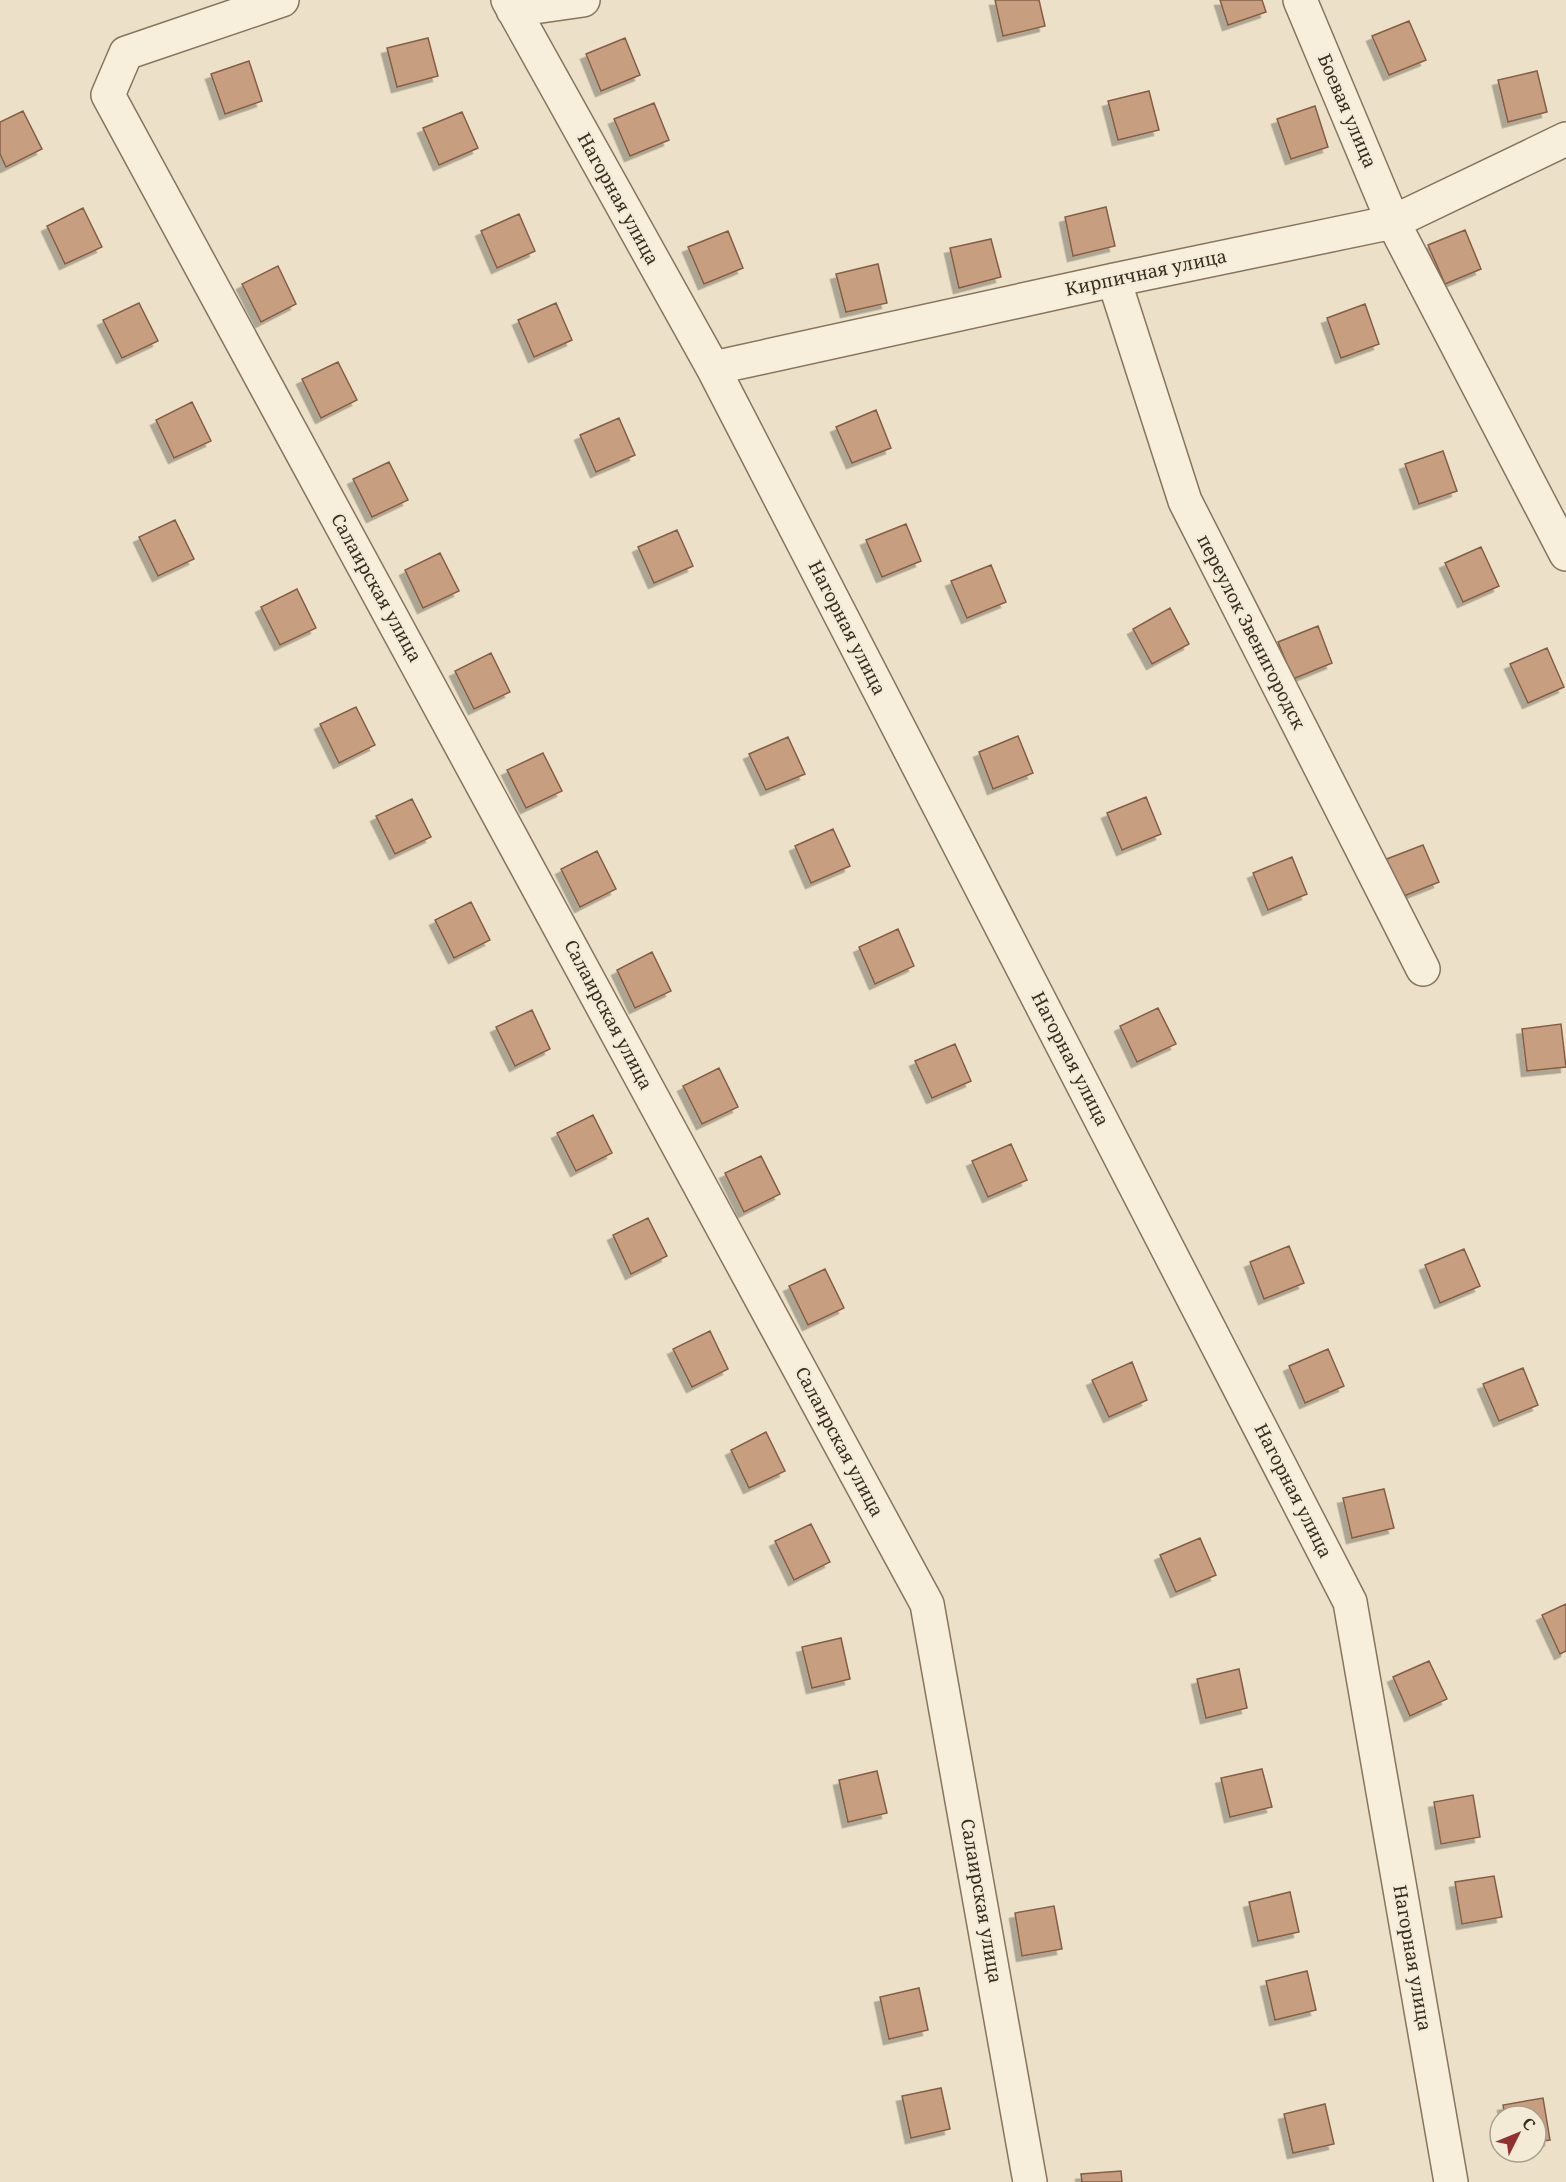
<svg xmlns="http://www.w3.org/2000/svg" width="1566" height="2182" viewBox="0 0 1566 2182" font-family="'Noto Serif',serif">
<style>
.building{fill:#c89e80;stroke:#855e45;stroke-width:1.5;filter:url(#shadow)}
.lines{fill:none;stroke-linecap:round;stroke-linejoin:round}
.minor-casing{stroke:#87745e;stroke-width:36}
.minor{stroke:#f7efdb;stroke-width:33}
.labels{text-anchor:middle;stroke-width:4.5;stroke-linejoin:round;paint-order:stroke}
.street-label{font-size:18px;fill:#382c21;stroke:#f4ebd7}
</style>
<defs>
<filter id="shadow"><feDropShadow dx="-5.5" dy="5.5" stdDeviation="0" flood-color="#0004"/></filter>
</defs>
<rect width="100%" height="100%" fill="#ece1c8"/>
<!-- building -->
<path class="building" d="M995,0H1039L1045,26L1003,36Z
M1220,0H1262L1266,12L1228,25Z
M1409,21L1426,60L1389,75L1372,36Z
M428,38L438,76L397,87L387,48Z
M625,38L640,75L601,91L586,54Z
M249,61L262,101L225,114L211,74Z
M1537,71L1547,112L1508,122L1498,80Z
M1149,91L1159,130L1118,140L1108,101Z
M654,103L669,140L630,156L614,119Z
M1315,106L1328,147L1291,159L1277,119Z
M23,111L42,149L6,167L0,154V122Z
M462,112L478,148L439,165L423,128Z
M1106,207L1115,246L1073,256L1065,217Z
M83,208L102,247L65,264L47,226Z
M519,214L535,251L497,268L481,231Z
M1465,230L1481,269L1445,284L1428,245Z
M728,231L743,268L704,284L688,247Z
M991,239L1001,277L959,288L950,248Z
M878,264L887,303L846,312L836,274Z
M278,266L296,304L261,322L242,284Z
M139,303L158,341L122,358L103,320Z
M556,303L572,340L534,357L518,320Z
M1365,304L1379,344L1341,358L1327,318Z
M338,362L357,400L321,418L302,379Z
M192,402L211,441L174,458L156,420Z
M876,410L891,448L852,463L836,427Z
M619,418L635,455L596,472L580,435Z
M1443,451L1457,491L1419,504L1405,464Z
M389,462L408,500L372,517L353,479Z
M175,520L194,559L158,576L139,537Z
M906,524L921,561L882,577L866,540Z
M677,530L693,566L654,583L638,547Z
M1481,547L1499,586L1463,602L1445,563Z
M440,553L459,591L423,608L405,570Z
M991,565L1006,602L967,618L951,581Z
M297,589L316,628L280,645L261,607Z
M1170,608L1189,644L1152,664L1133,629Z
M1318,626L1332,663L1293,679L1278,642Z
M1547,648L1564,687L1528,703L1510,664Z
M491,653L510,692L474,709L455,671Z
M356,707L375,745L339,763L320,724Z
M1018,736L1033,773L993,789L979,752Z
M788,737L805,774L766,790L749,754Z
M543,753L562,791L526,808L507,770Z
M1146,797L1161,834L1122,850L1107,813Z
M412,799L431,837L395,854L376,816Z
M833,829L850,866L811,883L795,846Z
M1423,845L1439,882L1399,898L1384,860Z
M597,851L616,889L580,907L561,869Z
M1292,857L1307,894L1268,910L1253,873Z
M471,902L490,940L454,958L435,920Z
M898,929L914,966L875,984L859,947Z
M652,952L671,991L635,1008L617,970Z
M1158,1008L1176,1044L1137,1062L1120,1026Z
M532,1010L550,1049L515,1066L496,1027Z
M1561,1024L1566,1067L1527,1071L1522,1029Z
M955,1044L971,1081L932,1098L915,1061Z
M719,1068L738,1107L702,1124L683,1086Z
M593,1115L612,1153L576,1171L557,1133Z
M1011,1144L1027,1180L988,1197L972,1161Z
M761,1156L780,1194L744,1212L725,1173Z
M648,1218L667,1256L631,1274L613,1235Z
M1289,1246L1304,1283L1264,1299L1250,1262Z
M1464,1249L1480,1286L1440,1303L1425,1265Z
M825,1269L844,1308L808,1325L789,1286Z
M710,1331L728,1369L692,1387L673,1349Z
M1328,1349L1344,1386L1305,1403L1289,1366Z
M1132,1362L1147,1400L1109,1417L1092,1380Z
M1523,1368L1538,1405L1499,1421L1483,1384Z
M766,1432L785,1471L749,1488L731,1450Z
M1384,1489L1394,1528L1352,1538L1343,1498Z
M811,1524L830,1562L794,1580L775,1541Z
M1200,1538L1216,1575L1176,1592L1160,1555Z
M1566,1604V1651L1560,1654L1542,1615Z
M841,1638L850,1679L812,1688L802,1647Z
M1429,1661L1447,1699L1410,1716L1393,1677Z
M1239,1669L1247,1708L1206,1718L1197,1679Z
M1262,1769L1272,1807L1230,1817L1221,1778Z
M877,1771L887,1813L848,1822L839,1780Z
M1473,1795L1480,1837L1441,1844L1434,1802Z
M1494,1876L1502,1917L1462,1924L1455,1882Z
M1290,1892L1299,1932L1258,1941L1249,1902Z
M1054,1906L1062,1949L1022,1956L1015,1913Z
M1307,1971L1316,2010L1275,2020L1266,1981Z
M919,1988L928,2030L889,2039L880,1997Z
M941,2088L950,2129L911,2138L902,2096Z
M1543,2098L1550,2140L1536,2142V2116H1505L1503,2105Z
M1325,2104L1334,2144L1293,2153L1284,2114Z
M1121,2171L1122,2182H1082L1081,2174Z"/>
<g class="lines">
<!-- minor casing -->
<g class="minor-casing">
<path id="minor" d="M282,0L126,53L108,95L927,1604L1030,2182
M508,0L713,368L1350,1602L1451,2182
M1300,0L1393,222L1566,554
M513,10L583,0
M1114,280L1185,501L1423,969
M713,368L1114,280L1393,222L1566,139"/>
</g>
<!-- minor -->
<use href="#minor" class="minor"/>
</g>
<g class="labels">
<!-- street labels -->
<g class="street-label">
<text transform="translate(1347 111) rotate(67)" y="6">Боевая улица</text>
<text transform="translate(618 199) rotate(61)" y="6">Нагорная улица</text>
<text transform="translate(1146 273) rotate(-12)" y="6">Кирпичная улица</text>
<text transform="translate(376 588) rotate(61)" y="6">Салаирская улица</text>
<text transform="translate(847 628) rotate(63)" y="6">Нагорная улица</text>
<text transform="translate(1251 632) rotate(63)" y="6">переулок Звенигородск</text>
<text transform="translate(608 1015) rotate(62)" y="6">Салаирская улица</text>
<text transform="translate(1070 1059) rotate(63)" y="6">Нагорная улица</text>
<text transform="translate(839 1442) rotate(62)" y="6">Салаирская улица</text>
<text transform="translate(1293 1491) rotate(63)" y="6">Нагорная улица</text>
<text transform="translate(981 1901) rotate(80)" y="6">Салаирская улица</text>
<text transform="translate(1412 1958) rotate(80)" y="6">Нагорная улица</text>
</g>
</g>
<!-- north arrow -->
<g transform="translate(1518 2134) rotate(47)"><circle r="28" fill="#f4ebd7" stroke="#a99f8e" stroke-width="1.5"/>
<path d="M0-4.5L10 22L0 15L-10 22Z" fill="#923132"/>
<text y="-9" font-size="16" font-weight="bold" text-anchor="middle" fill="#382c21">С</text>
</g>
</svg>
